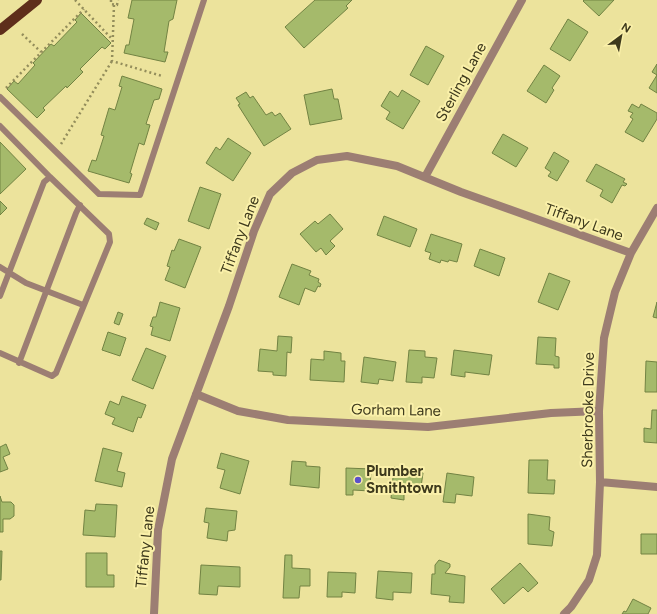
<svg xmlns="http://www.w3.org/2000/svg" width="657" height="614" viewBox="0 0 657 614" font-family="Figtree,sans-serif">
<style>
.building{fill:#a5ba6b;stroke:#728343}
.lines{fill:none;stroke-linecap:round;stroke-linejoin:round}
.path{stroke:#938d5b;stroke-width:2.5;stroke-dasharray:2 3;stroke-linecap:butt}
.lane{stroke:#9c7e73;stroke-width:6}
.street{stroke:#9c7e73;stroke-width:8}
.primary{stroke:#5e2e1b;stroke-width:10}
.poi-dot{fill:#5b52ca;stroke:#faf0a9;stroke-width:1.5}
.labels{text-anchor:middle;stroke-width:4;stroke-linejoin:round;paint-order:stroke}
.street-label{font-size:15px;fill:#3d391c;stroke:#faf0a9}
.poi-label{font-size:15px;font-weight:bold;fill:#3d391c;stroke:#faf0a9;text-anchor:start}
</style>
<rect width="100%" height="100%" fill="#ece39c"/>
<!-- building -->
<path class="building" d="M132,0H177L173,19L169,21L164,52H168L165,62L124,53L126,45H129L134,19L128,18Z
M315,0H352L346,6L348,8L304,48L285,27Z
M584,0H614L599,16L583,1Z
M81,13L111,43L105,49L102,47L80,69L83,72L67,88L66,86L43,108L45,110L37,118L7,89L14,81L18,84L35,65L33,63L51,44L54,46L77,22L75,20Z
M568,19L588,32L570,61L550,49Z
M426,46L444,56L428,85L410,75Z
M657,64V93L649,88L657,75L652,72Z
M544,65L560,76L552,88L554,90L546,103L527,91Z
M122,76L162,89L159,99L154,100L146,124L150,125L144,145L139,143L130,173L132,174L129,183L88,171L92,160L96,161L104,136L101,135L109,108L115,110L122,87L119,86Z
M332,89L334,99H338L342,119L310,125L304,95Z
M402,90L420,101L403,129L386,119L390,112L381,106L390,91L398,97Z
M246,92L250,98L253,96L266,115L272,112L275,116L280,113L291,129L264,146L238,105L240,104L236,98Z
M632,104L639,108L641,104L657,113V119L643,142L625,132L633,119L630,117L633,113L628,111Z
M503,134L528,148L516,167L492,153Z
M228,138L251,153L233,181L206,163L216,147L220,150Z
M0,142L26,169L0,194Z
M554,152L569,161L557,181L548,176L551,172L545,168Z
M596,164L625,179L623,182L627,184L625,186L622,185L612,203L600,196L603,190L586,181Z
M200,187L221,194L209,229L188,221Z
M0,201L7,208L0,215Z
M330,214L343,229L330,241L335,246L326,255L321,248L316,252L300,234L315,221L318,224Z
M384,216L417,229L410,247L377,235Z
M147,218L159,223L156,230L144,224Z
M431,234L462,244L457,262L449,260L448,262L441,260L440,263L429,259L431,253L425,251Z
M179,239L201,247L185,288L165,280L170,267L167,266L172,250L174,251Z
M480,249L505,258L499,276L474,266Z
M292,264L311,271L309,275L319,279L318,282L321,284L320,287L318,286L315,292L305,288L299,305L279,297Z
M549,273L570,281L558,310L538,302Z
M160,302L180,308L170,341L151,335L153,327L150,326L153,317H156Z
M657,302V318L653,317Z
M118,312L123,314L119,325L114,323Z
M108,332L126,338L120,356L102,350Z
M278,336L292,337L291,353L287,352L286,376L273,375V372L258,371L260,349L277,351Z
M538,337L556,338L555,356L559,357V368H554V365L536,364Z
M146,348L166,356L153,389L132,380Z
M409,350L425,351V357L437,358L434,378L422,377V383L406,382Z
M454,350L492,355L489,375L465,372V377L451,375Z
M324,351L341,353V361H345L344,382L310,380L311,359L324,360Z
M364,357L396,362L393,381L379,379L378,384L361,382Z
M646,361L657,362V392H645Z
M122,396L146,405L141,418L138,417L133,432L112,424L115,418L105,414L110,401L119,405Z
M652,410H657V443L644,442V428L651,429Z
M6,444L10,454L3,457L8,469L0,472V447Z
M103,448L122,453L117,471L125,473L122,487L95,481Z
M221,453L249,461L240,494L220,488L225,470L217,468Z
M529,460H548L547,480H555L554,494L528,493Z
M292,461L306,462V466L320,467L319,488L290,485Z
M394,467L409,469V471L423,473L420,494L404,492V500L391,498Z
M346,468L371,469L370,491L353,490V495H346Z
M447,473L474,477L472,496L456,494L455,503L443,502Z
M0,496L2,502H11L14,505V516L10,519H3V532H0Z
M96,504L117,505L115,537L83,535L85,510L95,511Z
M206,508L237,511L235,530L228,531L227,541L207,538L209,523L204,522Z
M528,514L550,517L549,530L554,532L552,546L528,544Z
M641,534H657V554H641Z
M0,551H2L1,580H0Z
M86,553H107V575H114V587H86Z
M285,555H292V568L310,569V586H300L299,598H283Z
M439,560L450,564V567L445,573L465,576L464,603L449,602L450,596L431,594L432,574H435V565Z
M520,563L538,583L528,592L523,587L504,604L491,589Z
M201,565L240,567V587L218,586L217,595L199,594Z
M378,571L412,573L411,593L393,592V600L376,598Z
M328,572L356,573L355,593L342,592V597H327Z
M633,599L651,608L648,614H622L624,611L626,612Z"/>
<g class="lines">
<!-- path -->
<path class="path" d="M75,0L112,39
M111,0V4L117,5L118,0
M114,5L112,61L162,76
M22,34L41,52
M6,88L84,9
M61,144L112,61"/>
<!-- lane -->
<path class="lane" d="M0,97L99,194L140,195L204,0
M0,126L50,177
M0,267L26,283L83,305
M0,296L44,182L50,177L109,234L110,242L56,373L52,376L0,353
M19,363L76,213L80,205"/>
<!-- street -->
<path class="street" d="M425,177L522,0
M196,394L238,411L288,420L428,427L551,413L599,411
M600,482L657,487
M154,614L158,530L172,459L229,306L254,231L270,194L292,173L317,160L347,156L397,166L461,192L631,253
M564,614L571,607L589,580L597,555L600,482L599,411L604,338L615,292L631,253L657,208"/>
<!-- primary -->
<path class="primary" d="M0,30L37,0"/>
</g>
<!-- markers -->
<circle class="poi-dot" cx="358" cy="480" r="4"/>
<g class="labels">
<!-- street labels -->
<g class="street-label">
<text transform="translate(461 82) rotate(-61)" y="5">Sterling Lane</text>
<text transform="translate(584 222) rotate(20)" y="5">Tiffany Lane</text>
<text transform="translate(240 235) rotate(-69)" y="5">Tiffany Lane</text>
<text transform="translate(396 410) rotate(1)" y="5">Gorham Lane</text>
<text transform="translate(588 410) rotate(-89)" y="5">Sherbrooke Drive</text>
<text transform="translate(145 547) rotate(-84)" y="5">Tiffany Lane</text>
</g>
<!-- poi labels -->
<g class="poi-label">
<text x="366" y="476">Plumber<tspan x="366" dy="17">Smithtown</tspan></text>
</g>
</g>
<!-- north arrow -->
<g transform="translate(621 36) rotate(32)" stroke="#faf0a9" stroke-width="3" paint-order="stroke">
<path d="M0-3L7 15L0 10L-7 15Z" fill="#3d391c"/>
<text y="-6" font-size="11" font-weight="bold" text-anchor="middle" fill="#3d391c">N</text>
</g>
</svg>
